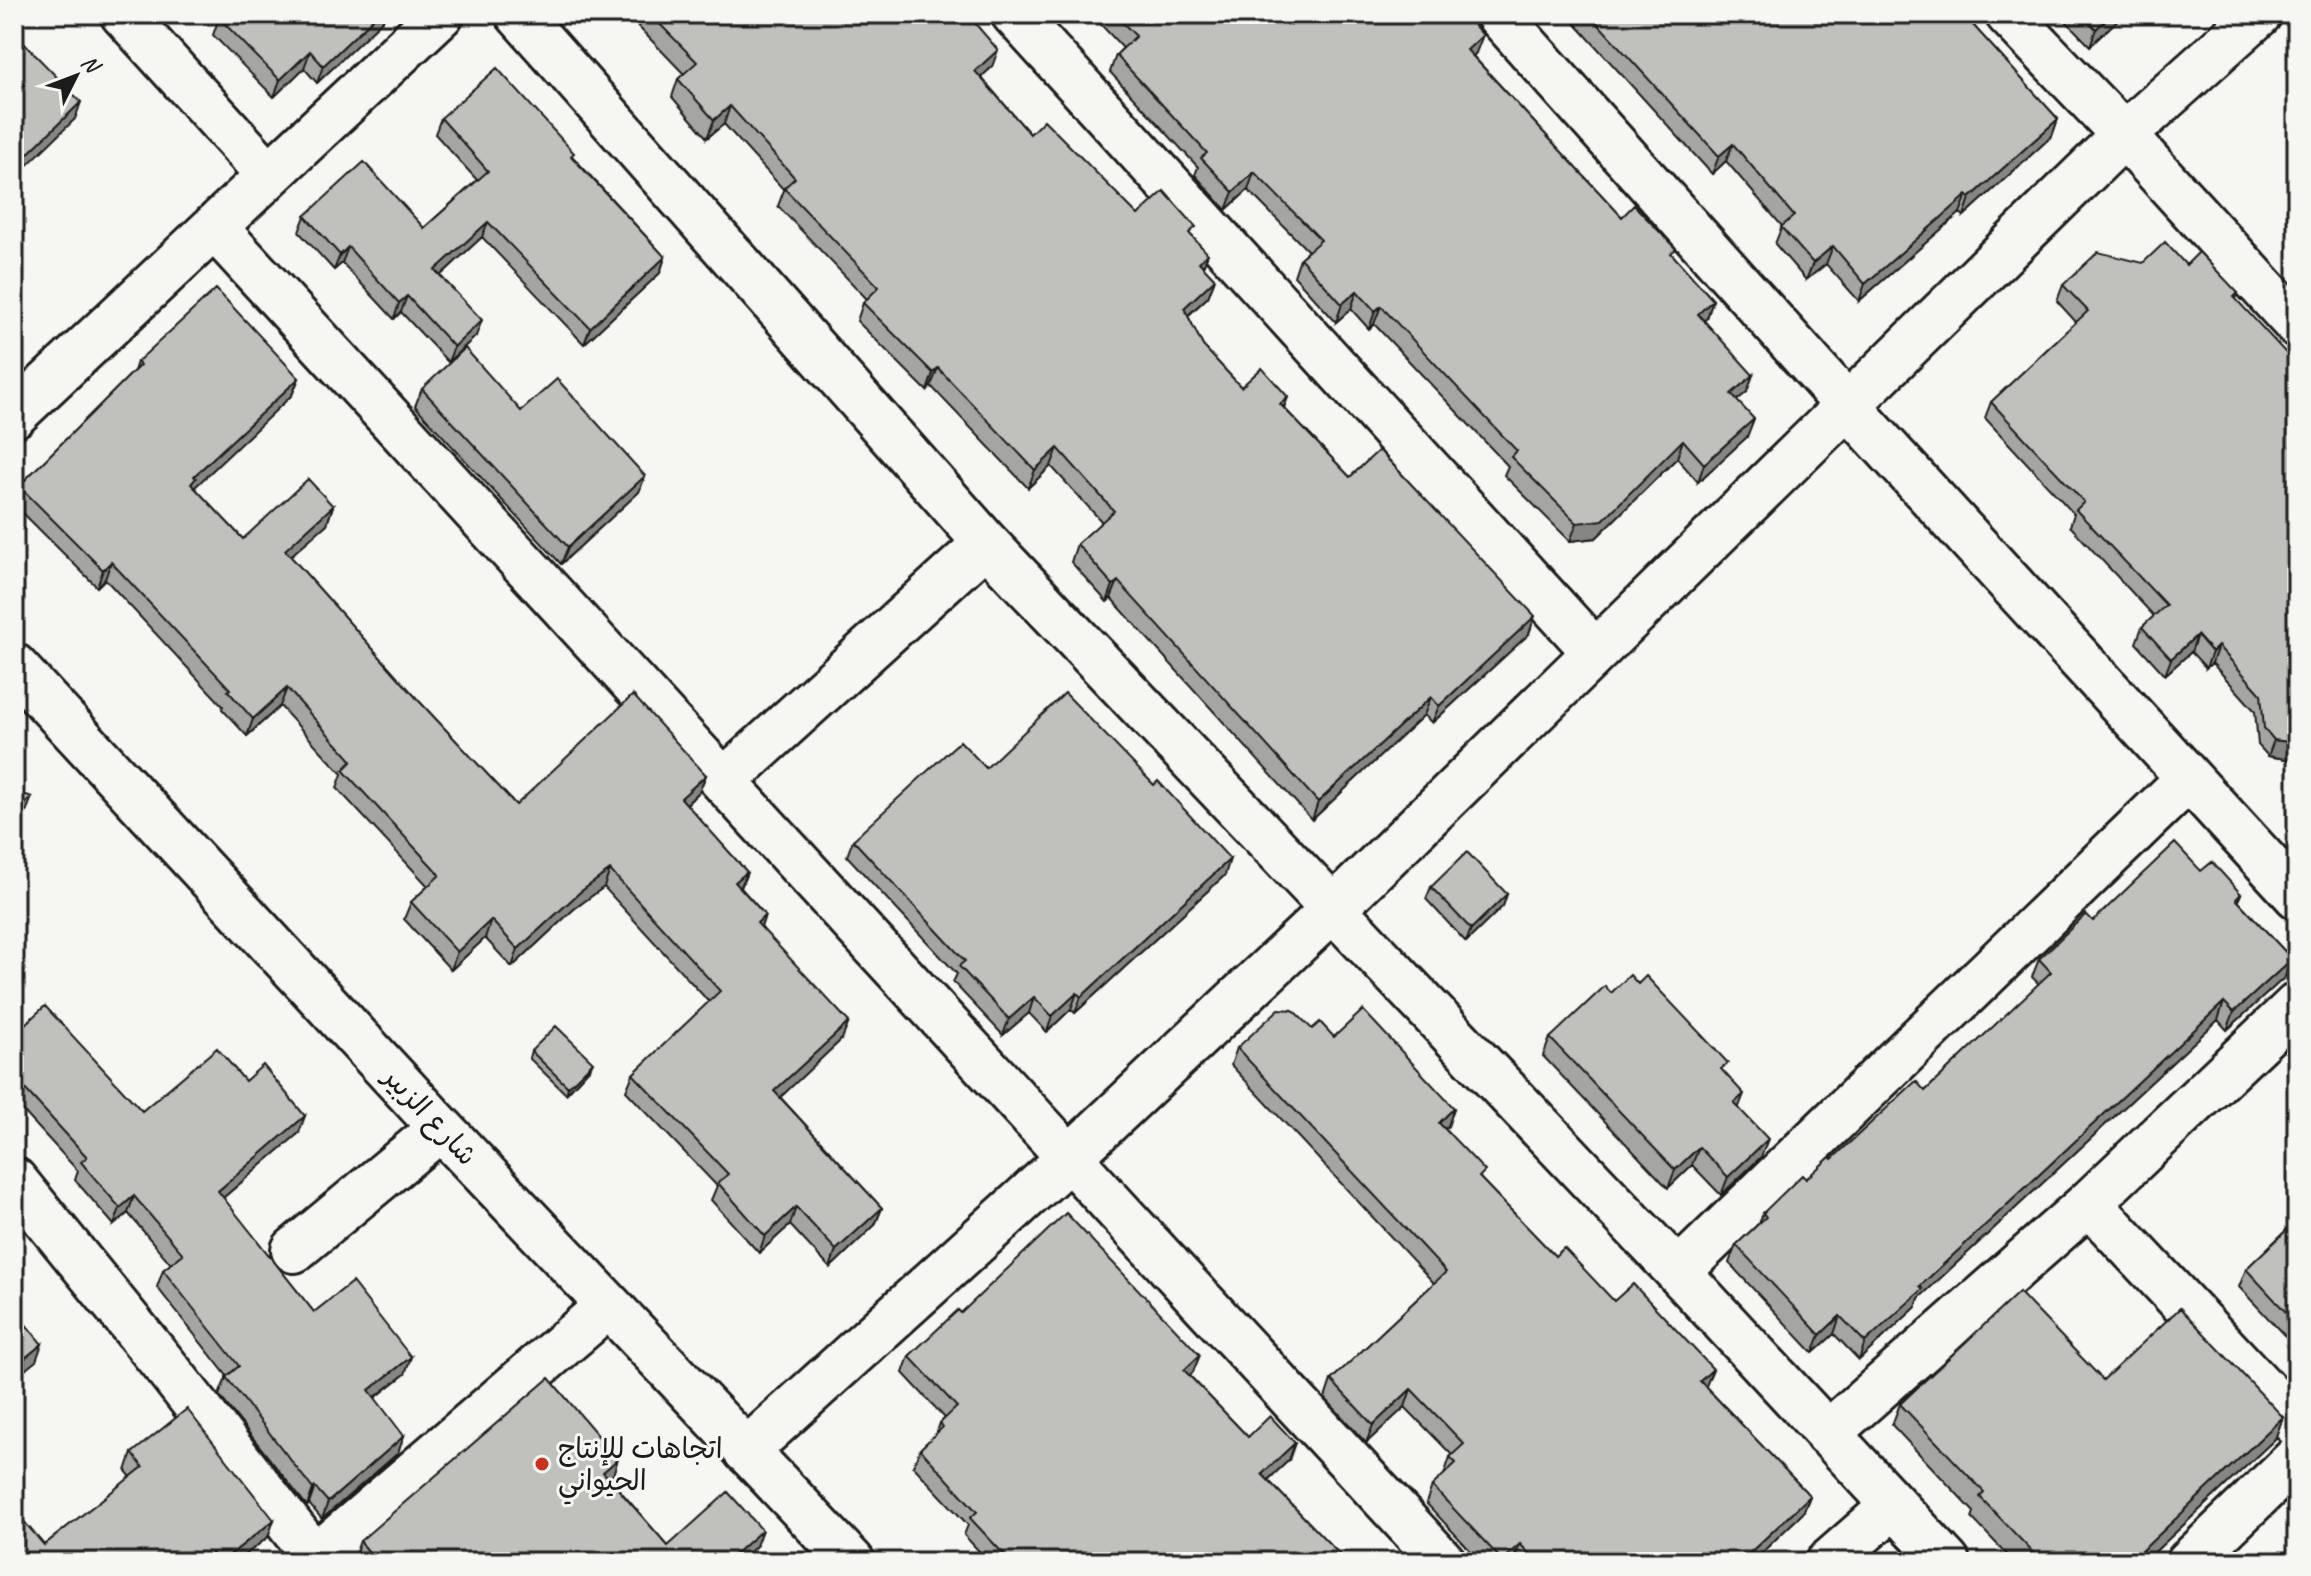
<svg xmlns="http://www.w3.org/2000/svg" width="2311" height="1576" viewBox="0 0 2311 1576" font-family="Caveat,'Playpen Sans Arabic',sans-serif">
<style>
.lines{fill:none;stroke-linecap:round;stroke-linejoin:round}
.minor-casing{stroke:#1c1c1c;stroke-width:50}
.minor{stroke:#f6f6f2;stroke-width:44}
.wall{fill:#a5a5a3;stroke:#1c1c1c;stroke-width:2}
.shaded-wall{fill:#868684;stroke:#1c1c1c;stroke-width:2}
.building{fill:#c0c0bd;stroke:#1c1c1c;stroke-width:2}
.poi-dot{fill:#c8321e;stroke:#f6f6f2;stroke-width:3}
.labels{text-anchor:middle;stroke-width:6;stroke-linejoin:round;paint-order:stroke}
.street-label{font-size:28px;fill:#1c1c1c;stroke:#f6f6f2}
.poi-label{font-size:28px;fill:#1c1c1c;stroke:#f6f6f2;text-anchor:start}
</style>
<rect width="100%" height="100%" fill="#f6f6f2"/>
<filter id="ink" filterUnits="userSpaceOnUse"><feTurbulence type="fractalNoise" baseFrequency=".0125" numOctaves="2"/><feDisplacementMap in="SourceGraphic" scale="16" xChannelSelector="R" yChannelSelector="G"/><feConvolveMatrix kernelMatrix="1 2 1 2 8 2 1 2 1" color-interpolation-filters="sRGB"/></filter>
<g filter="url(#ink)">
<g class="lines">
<!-- minor casing -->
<g class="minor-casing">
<path id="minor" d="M123,14L269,175
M518,14L986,543L1678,1272L1947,1562
M1014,14L1594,651
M1498,14L1847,405L2297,896
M2008,14L2124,135L2297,325
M214,227C624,671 1031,1119 1443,1562
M14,415L441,14
M14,666L441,1128L852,1562
M725,780L986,543
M14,1180L166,1367L315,1557
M2089,1203L2297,1425
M294,1250L441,1128
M1678,1272L2188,779
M1827,1434L2089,1203L2297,1005
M746,1451L1068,1159L1334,908L2124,135L2259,14
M310,1562L608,1306
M1829,1562L1894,1505
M2189,1562L2297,1458"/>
</g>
<!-- minor -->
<use href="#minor" class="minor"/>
</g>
<!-- wall -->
<path class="wall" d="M223,14H385L383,20L317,83L304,68L274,97L213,35L219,18Z
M626,14H967L992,67L981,77L1030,134L1138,215L1193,237L1203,267L1215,279L1208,297L1188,316L1203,346L1241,387L1288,397L1284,408L1350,477L1529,634L1432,723L1424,715L1312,820L1111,598L1107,602L1071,562L1077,544L1102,522L1051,466L1028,488L931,386L927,391L857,321L863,303L867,299L778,206L784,190L724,124L707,138L672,97L678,79L684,74Z
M1091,14H1464L1476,53L1473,56L1622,217L1673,256L1713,300L1707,318L1704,320L1747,392L1737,400L1747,437L1698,482L1677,458L1596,538L1570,541L1504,475L1508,466L1374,324L1369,329L1351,309L1336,322L1294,276L1300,258L1308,251L1248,190L1226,210L1195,175L1198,167L1110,72L1116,55L1123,48Z
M1573,14H1963L2058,119L2052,136L1964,216L1960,213L1859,301L1826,264L1806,280L1775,244L1782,226L1726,161L1712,174L1571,19Z
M2059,14H2124L2090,46Z
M441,118L573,157L665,257L660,273L584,344L482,237L440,276L476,336L448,362L401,312L394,319L342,263L334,270L299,232L305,216L424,228L477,180L435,134Z
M2143,263L2186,265L2238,293L2236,299L2297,453V761L2268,756L2258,745L2255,711L2212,663L2206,668L2191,652L2165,675L2136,643L2142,627L2154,616L2070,526L2074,514L1985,418L1991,402L2076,322L2057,301L2063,285Z
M137,362L299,378L292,395L194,487L243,539L333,506L327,524L290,556L419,701L516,805L706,775L699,792L686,805L747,872L741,888L765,915L761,927L842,1039L780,1097L882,1208L875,1225L830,1268L790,1225L759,1253L711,1200L717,1186L626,1091L633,1074L709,1002L604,887L574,909L512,967L485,938L451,970L404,919L411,902L428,886L337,788L342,774L280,706L247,736L222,709L223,706L105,579L97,587L14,504V499L19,486L134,371Z
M422,389L521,411L645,476L639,492L561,564L415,406Z
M986,768L1225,875L1075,1013L1071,1009L1047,1032L1029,1013L1003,1035L953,982L957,974L847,856L853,840Z
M2201,871L2241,894L2238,901L2292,959L2285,977L2227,1030L2218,1020L1919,1298L1916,1307L1859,1360L1834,1334L1813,1353L1729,1263L1736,1245L1759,1223L1763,1213L1806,1179L1925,1091L2039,984L2032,977L2039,959Z
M1431,887L1507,894L1503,906L1466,942L1426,899Z
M1611,993L1724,1073L1739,1108L1761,1157L1721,1195L1692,1165L1668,1188L1543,1056L1550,1038Z
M1312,1029L1334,1037L1454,1108L1448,1126L1445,1129L1482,1180L1555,1256L1614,1301L1706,1387L1810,1496L1803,1513L1752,1562H1481L1426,1503L1432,1486L1444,1475L1450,1457L1452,1455L1405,1407L1366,1443L1325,1398L1331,1380L1434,1283L1231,1065L1237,1048Z
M14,1034L142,1111L245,1081L299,1133L223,1198L314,1312L405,1374L375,1398L398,1453L322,1519L309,1504L307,1506L219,1395L227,1376L157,1287L163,1270L171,1264L128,1213L114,1225L75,1180L78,1171L14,1101Z
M531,1051L590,1068L566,1094L529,1058Z
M2297,1220V1349L2239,1287L2246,1269Z
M961,1313L1193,1372L1190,1376L1248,1437L1289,1460L1268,1480L1347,1562H989L964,1535L968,1525L913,1466L920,1449L936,1434L940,1423L945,1418L903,1373L909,1356Z
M2103,1380L2283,1417L2275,1439L2144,1562H2014L1972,1518L1974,1512L1892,1425L1900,1404Z
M132,1453L268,1537L236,1562H14L44,1545L131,1477L126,1471Z
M613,1475L609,1478L668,1546H756L738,1562H358L354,1557L360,1541Z"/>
<!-- shaded-wall -->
<path class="shaded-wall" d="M378,14H385L383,20L317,83L323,66Z
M2112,14H2124L2090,46L2096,29Z
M1483,35L1476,53L1461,67L1467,50Z
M998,50L992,67L968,89L975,71Z
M310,51L304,68L274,97L280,80Z
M81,102L75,119L14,178V167Z
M730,106L724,124L707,138L714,120Z
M2058,119L2052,136L1964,216L1970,198Z
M1733,144L1726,161L1712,174L1719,156Z
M1254,172L1248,190L1226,210L1233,192Z
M1967,195L1960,213L1859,301L1865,284Z
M488,222L482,237L429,286L435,270Z
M1833,246L1826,264L1806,280L1813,263Z
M348,247L342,263L334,270L340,255Z
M1208,254L1201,272L1199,262Z
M665,257L660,273L584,344L590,328Z
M1215,279L1208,297L1177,325L1184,308Z
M1357,291L1351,309L1336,322L1342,304Z
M407,296L401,312L394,319L399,303Z
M1713,300L1707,318L1692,331L1698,314Z
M1381,306L1374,324L1369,329L1375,311Z
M482,320L476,336L448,362L454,347Z
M938,368L931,386L927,391L933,373Z
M1753,375L1747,392L1724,411L1731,394Z
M299,378L292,395L192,490L184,501L194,476Z
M1288,397L1281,414L1280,404Z
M1754,419L1747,437L1698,482L1704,464Z
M1683,440L1677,458L1596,538L1570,541L1577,523Z
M2297,440V451L2285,463L2291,446Z
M1058,448L1051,466L1028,488L1035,470Z
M645,476L639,492L561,564L568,547Z
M333,506L327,524L278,567L285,550Z
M111,562L105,579L97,587L103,570Z
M1118,581L1111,598L1107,602L1113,585Z
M1535,616L1529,634L1432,723L1439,706Z
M2197,635L2191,652L2165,675L2171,659Z
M2218,646L2212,663L2206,668L2212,652Z
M287,688L280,706L247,736L253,719Z
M1431,697L1424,715L1312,820L1318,802Z
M2274,740L2297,743V761L2268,756Z
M706,775L699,792L674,816L681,798Z
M32,797L25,815L14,826V814Z
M1230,859L1225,875L1075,1013L1081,997Z
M610,870L604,887L574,909L512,967L518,949L580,892Z
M747,872L740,889L735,882Z
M1507,894L1503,906L1466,942L1471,929Z
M765,915L759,933L757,923Z
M491,920L485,938L451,970L457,952Z
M2292,959L2285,977L2227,1030L2234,1012Z
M1077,993L1071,1009L1047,1032L1052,1016Z
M1034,997L1029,1013L1003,1035L1009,1019Z
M2224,1002L2218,1020L1919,1298L1916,1307L1859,1360L1865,1342L1920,1286Z
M849,1022L842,1039L768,1109L774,1091Z
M593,1062L590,1068L566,1094L568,1087Z
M1744,1094L1737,1112L1734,1103Z
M1454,1108L1448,1126L1433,1140L1439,1123Z
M305,1116L299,1133L211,1208L218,1191Z
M1768,1139L1761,1157L1721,1195L1728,1177Z
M1699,1147L1692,1165L1668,1188L1675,1170Z
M134,1196L128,1213L114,1225L120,1208Z
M796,1207L790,1225L759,1253L765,1236Z
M882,1208L875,1225L830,1268L836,1250Z
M1840,1316L1834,1334L1813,1353L1820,1335Z
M42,1344L36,1361L14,1379V1367Z
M1200,1355L1193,1372L1178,1386L1184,1370Z
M411,1357L405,1374L362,1407L369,1390Z
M1713,1369L1706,1386L1694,1398L1700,1381Z
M1411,1389L1405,1407L1366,1443L1373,1425Z
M2283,1417L2275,1439L2144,1562H2130Z
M404,1436L398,1453L322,1519L328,1502Z
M1295,1443L1289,1460L1256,1491L1262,1474Z
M618,1459L613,1475L597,1488L603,1472Z
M315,1487L309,1504L307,1506L313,1489Z
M1810,1496L1803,1513L1752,1562H1740Z
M274,1520L268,1537L236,1562H221Z
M762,1530L756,1546L738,1562H726Z
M1520,1544L1513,1561L1502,1562V1560Z
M212,1553L209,1562H200Z"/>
<!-- building -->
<path class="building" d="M223,14H378L323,66L310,51L280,80L219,18Z
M650,14H967L998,50L975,71L1030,134L1044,120L1138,215L1164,191L1196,227L1189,233L1208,254L1199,262L1215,279L1184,308L1203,346L1241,387L1262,368L1288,397L1280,404L1350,477L1379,450L1535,616L1439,706L1431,697L1318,802L1118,581L1113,585L1077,544L1114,511L1058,448L1035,470L938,368L933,373L863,303L879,287L784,188L795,178L730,106L714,120L678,79L697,62Z
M1114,14H1464L1483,35L1467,50L1622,217L1634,205L1676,249L1671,253L1713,300L1698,314L1753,375L1731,394L1754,419L1704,464L1683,440L1603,520L1577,523L1511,457L1517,451L1381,306L1375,311L1357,291L1342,304L1300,258L1321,240L1254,172L1233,192L1201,158L1207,153L1116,55L1136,36Z
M1589,14H1963L2058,119L1970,198L1967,195L1865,284L1833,246L1813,263L1781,227L1794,216L1733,144L1719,156Z
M2082,14H2112L2096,29Z
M14,33L81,102L14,167Z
M497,68L574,153L571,156L665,257L590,328L488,222L435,270L482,320L454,347L407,296L399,303L348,247L340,255L305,216L364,162L424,228L488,171L441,118Z
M2165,242L2186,265L2199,252L2238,293L2234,297L2297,365V440L2291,446L2297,453V743L2274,740L2264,728L2261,694L2218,646L2212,652L2197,635L2171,659L2142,627L2166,605L2076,510L2084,502L1991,402L2088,311L2063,285L2098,252L2143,263Z
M216,289L299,378L194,476L196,478L191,484L243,539L308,479L333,506L285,550L419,701L516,805L633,695L706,775L681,798L747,872L735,882L765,915L757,923L849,1022L774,1091L882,1208L836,1250L796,1207L765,1236L718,1183L728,1174L633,1074L720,991L610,870L580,892L518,949L491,920L457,952L411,902L440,875L343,770L352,761L287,688L253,719L228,691L230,689L111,562L103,570L19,486L140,365L137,362Z
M465,348L521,411L557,379L645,476L568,547L422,389Z
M1065,693L1154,785L1158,781L1230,859L1081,997L1077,993L1052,1016L1034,997L1009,1019L959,966L965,961L853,840L960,741L986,768Z
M14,791L32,797L14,814Z
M2175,843L2201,871L2212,862L2241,894L2236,899L2292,959L2234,1012L2224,1002L1920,1286L1923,1289L1865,1342L1840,1316L1820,1335L1736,1245L1766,1217L1763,1213L1802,1175L1806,1179L1830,1157L1832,1159L1916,1081L1925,1091L2051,972L2039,959L2086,914L2093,921Z
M1467,852L1507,894L1471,929L1431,887Z
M1630,975L1638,984L1646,976L1728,1063L1721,1069L1744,1094L1734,1103L1768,1139L1728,1177L1699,1147L1675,1170L1550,1038L1605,986L1611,993Z
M45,1006L142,1111L217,1048L245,1081L263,1065L305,1116L218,1191L314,1312L352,1282L411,1357L369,1390L404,1436L328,1502L315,1487L313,1489L226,1377L239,1366L163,1270L183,1254L134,1196L120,1208L81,1162L87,1157L14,1077V1034Z
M1279,1009L1293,1010L1312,1029L1320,1022L1334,1037L1363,1010L1454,1108L1439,1123L1485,1171L1479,1177L1555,1256L1564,1248L1614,1301L1633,1284L1713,1369L1700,1381L1810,1496L1740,1562H1537L1520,1544L1502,1560L1432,1486L1456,1463L1450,1457L1464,1444L1411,1389L1373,1425L1331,1380L1446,1272L1237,1048Z
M556,1026L593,1062L568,1087L531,1051Z
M1066,1213L1200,1355L1184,1370L1248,1437L1270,1416L1295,1443L1262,1474L1347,1562H1011L970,1518L977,1512L920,1449L943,1427L940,1423L957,1407L909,1356L958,1310L961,1313Z
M2297,1220V1324L2246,1269Z
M2019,1292L2103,1380L2180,1308L2283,1417L2130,1562H2042L1980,1497L1984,1492L1900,1404Z
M14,1310L42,1344L14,1367Z
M549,1378L618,1459L603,1472L668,1546L728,1492L762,1530L726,1562H377L360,1541Z
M187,1409L274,1520L221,1562L212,1553L200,1562H14V1513L16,1512L44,1545L143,1467L132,1453Z"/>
</g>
<!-- markers -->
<circle class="poi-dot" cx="542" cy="1464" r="8"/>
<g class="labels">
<!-- street labels -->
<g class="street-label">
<text transform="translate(431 1116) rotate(47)" y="10">شارع الزبير</text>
</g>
<!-- poi labels -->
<g class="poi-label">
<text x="558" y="1458">اتجاهات للإنتاج<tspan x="558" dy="32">الحيواني</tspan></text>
</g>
</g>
<!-- margin -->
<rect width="2311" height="1576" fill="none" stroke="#f6f6f2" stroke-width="48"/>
<rect x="24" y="24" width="2263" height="1528" fill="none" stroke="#1c1c1c" stroke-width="3" filter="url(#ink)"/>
<!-- north arrow -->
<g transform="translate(76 76) rotate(48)" stroke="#f6f6f2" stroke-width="6" paint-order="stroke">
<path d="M0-6L14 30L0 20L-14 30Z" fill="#1c1c1c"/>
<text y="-12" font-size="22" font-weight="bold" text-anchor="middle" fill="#1c1c1c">N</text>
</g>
</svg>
